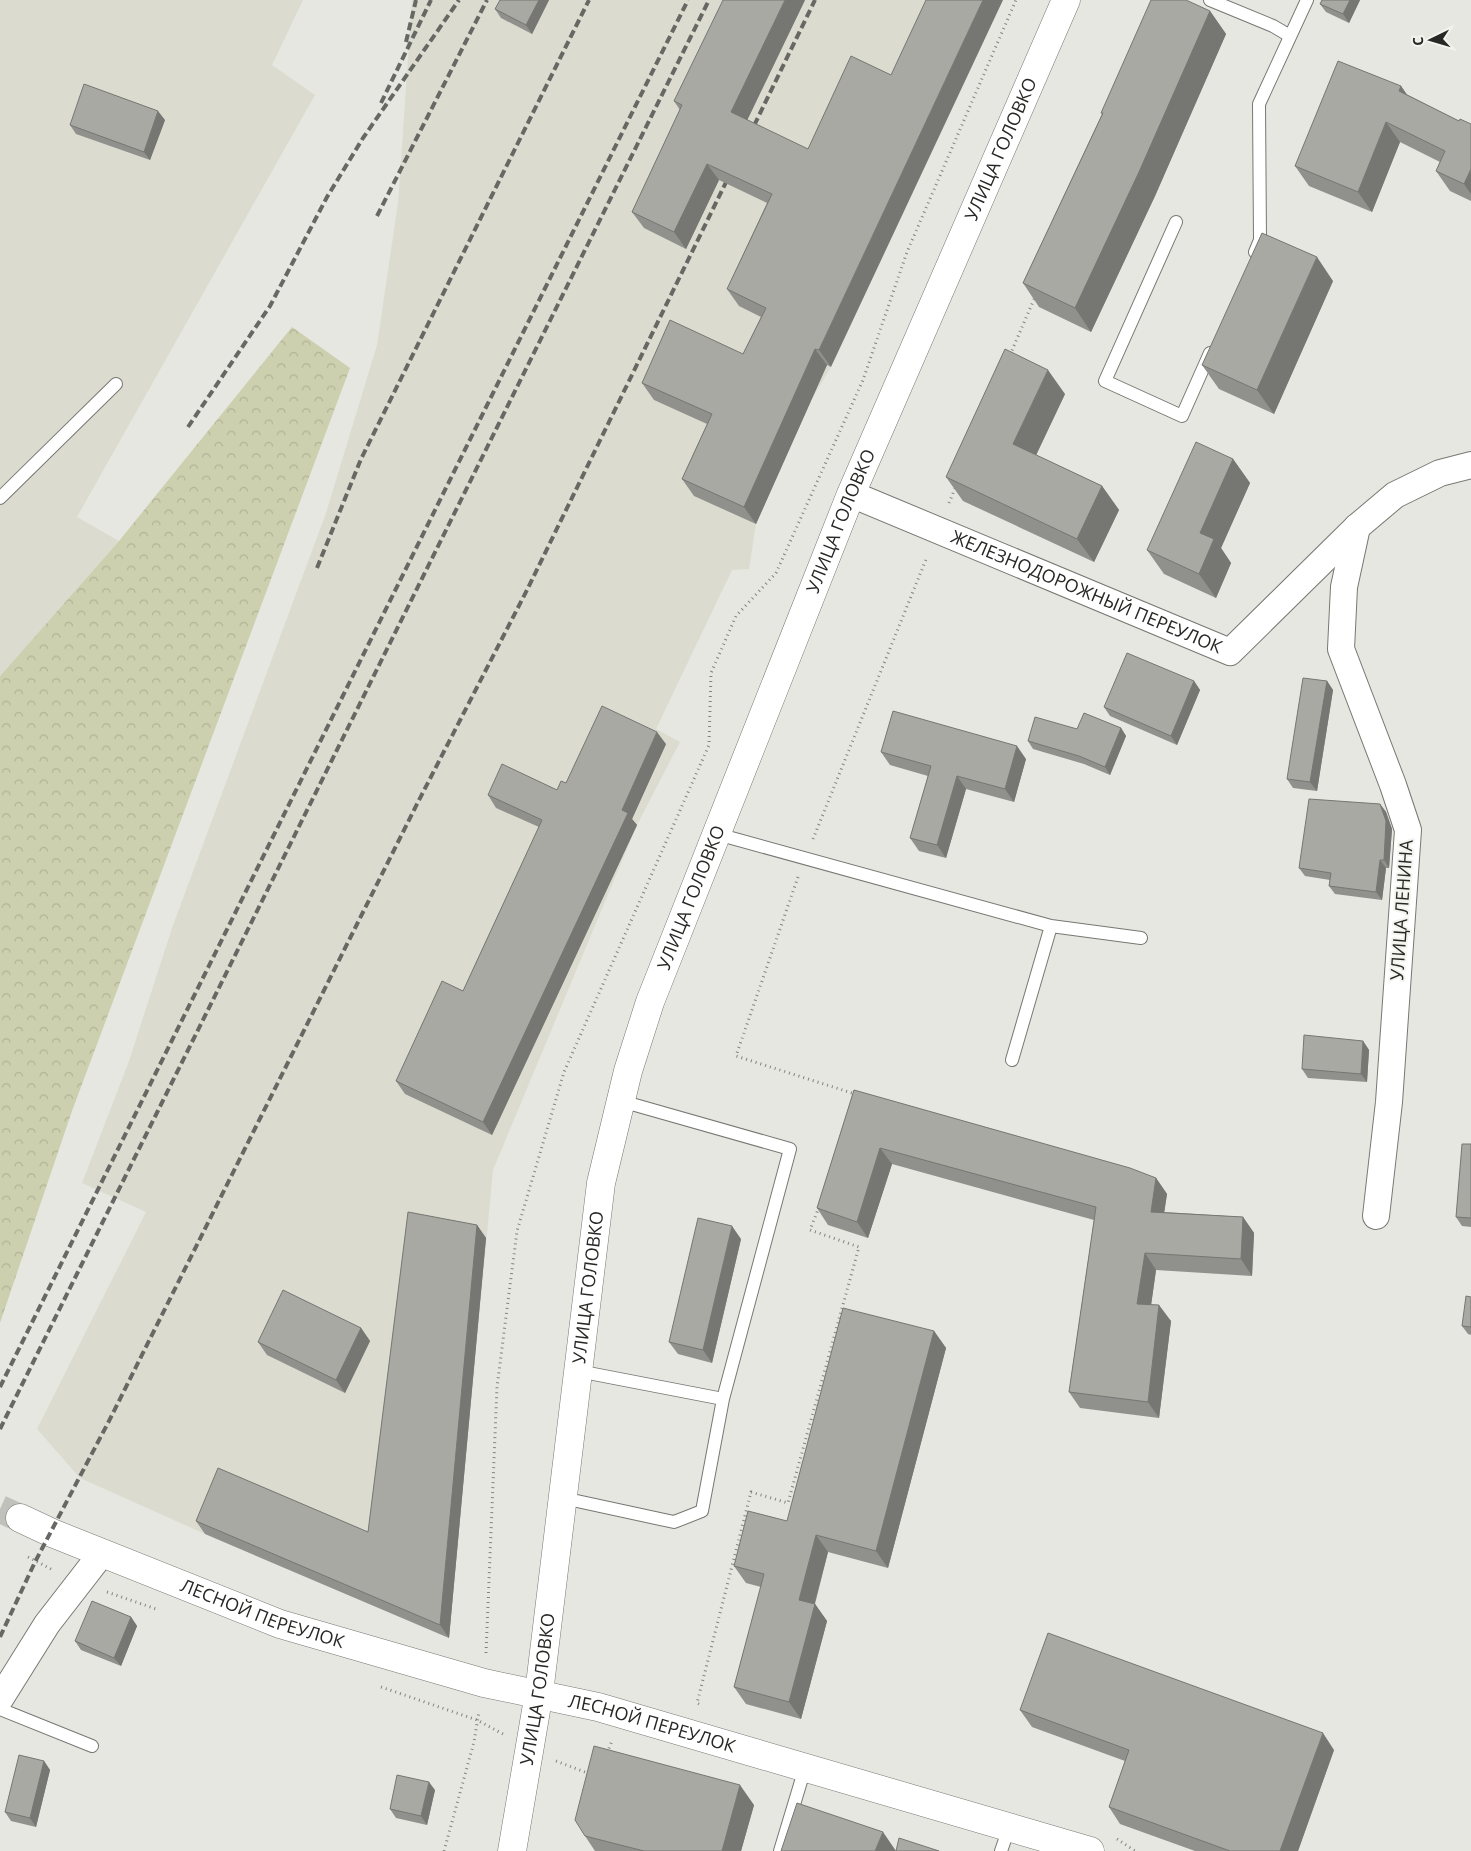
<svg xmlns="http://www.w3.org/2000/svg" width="1471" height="1851" viewBox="0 0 1471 1851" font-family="'Open Sans',sans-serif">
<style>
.built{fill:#dbdccf}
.forest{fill:url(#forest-crowns)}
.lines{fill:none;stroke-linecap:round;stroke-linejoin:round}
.secondary-tunnel{stroke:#c0c1bb;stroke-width:28;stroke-dasharray:28 14;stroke-linecap:butt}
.lane-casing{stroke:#777873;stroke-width:14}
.street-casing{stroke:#777873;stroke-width:28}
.secondary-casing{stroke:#777873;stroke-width:29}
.path{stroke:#838480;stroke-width:3;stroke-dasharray:1 4;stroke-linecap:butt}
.lane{stroke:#fff;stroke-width:12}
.street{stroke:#fff;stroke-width:26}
.secondary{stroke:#fff;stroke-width:28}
.rail{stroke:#676764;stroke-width:4;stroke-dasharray:8 4;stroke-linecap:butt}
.wall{fill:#90918c}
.shaded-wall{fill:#767672}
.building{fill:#a8a9a3;stroke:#767672}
.labels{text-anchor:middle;stroke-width:4;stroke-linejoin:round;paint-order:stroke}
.street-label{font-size:18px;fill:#272725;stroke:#f3f4ee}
</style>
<defs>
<pattern id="forest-crowns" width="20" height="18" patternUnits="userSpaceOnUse" patternTransform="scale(1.25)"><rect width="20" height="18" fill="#cdd0ae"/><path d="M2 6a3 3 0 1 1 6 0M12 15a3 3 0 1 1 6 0" fill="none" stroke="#b0b396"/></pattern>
</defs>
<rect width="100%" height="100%" fill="#e6e7e1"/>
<!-- built -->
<path class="built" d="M0,0H303L272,65L315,95L77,517L119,541L0,676Z
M412,0H948L903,92L820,165L751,195L784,211L778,324L771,339L831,367L813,397L654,400L723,431L756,524L749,569L732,570L656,729L680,742L637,825L493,1170L449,1638L205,1534L80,1478L37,1429L146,1212L82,1183L129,1061L172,928L326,513L377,345L398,203Z"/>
<!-- forest -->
<path class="forest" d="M292,327L350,368L72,1111L0,1323V676L119,541Z"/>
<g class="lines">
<!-- secondary-tunnel -->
<path class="secondary-tunnel" d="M0,1509L20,1518"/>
<!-- lane casing -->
<g class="lane-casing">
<path id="lane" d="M1210,0L1273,26L1290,36
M1176,222L1105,381L1182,416L1210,353
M1255,252L1260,240L1259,104L1307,0
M0,498L116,384
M717,834L1051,926L1012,1060
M1051,926L1141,938
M578,1371L723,1399L790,1149L621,1101
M563,1498L674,1522L702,1511L723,1399
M0,1709L92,1746
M780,1851L805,1768
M1001,1851L1009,1828"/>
</g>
<!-- street casing -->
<g class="street-casing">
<g id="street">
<path id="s1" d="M851,494L1230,652L1357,527L1395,495L1440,473L1471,465"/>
<path d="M1357,527L1344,587L1341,649L1393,785L1408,830L1389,1102L1376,1216"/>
<path d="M0,1699L47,1624L102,1553"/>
</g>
</g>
<!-- secondary casing -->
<g class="secondary-casing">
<g id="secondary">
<path id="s2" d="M20,1518L52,1533L280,1624L484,1683L598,1707L1090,1851"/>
<path id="s3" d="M512,1851L539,1693L601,1183L628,1071L650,1002L851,494L1066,0"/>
</g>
</g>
<!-- path -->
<path class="path" d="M1010,355L1035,297
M949,503L956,486
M813,839L927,557
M798,877L736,1056L855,1094
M28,1557L53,1570
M107,1592L156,1609
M486,1653L497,1387L517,1231L564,1072L709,745L711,673L736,616L776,573L863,380L907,252L1016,0
M381,1687L477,1720L503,1734
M699,1704L697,1703L751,1492L788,1503L859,1247L810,1230L819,1207
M607,1753L612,1741
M556,1761L590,1774
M1117,1839L1135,1851
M444,1851L474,1742L479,1711"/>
<!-- lane -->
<use href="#lane" class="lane"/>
<!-- street -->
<use href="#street" class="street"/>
<!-- secondary -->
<use href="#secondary" class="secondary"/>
<!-- rail -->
<path class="rail" d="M406,42L416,0
M381,103L431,0
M749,136L815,0
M377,216L487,0
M188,427L270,306L327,197L363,138L459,0
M317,568L361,459L589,0
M0,1387L688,0
M0,1429L709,0
M0,1637L35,1562L109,1421L418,802L527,590L731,172"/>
</g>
<!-- wall -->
<path class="wall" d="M500,0H549L532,34L501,18L495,9Z
M805,0L747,120L831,367L827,365L756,524L694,496L682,479L707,424L654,400L642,383L743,354L761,317L739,306L727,289L767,203L719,180L686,249L644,228L632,212L680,110L674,101Z
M1322,0H1360L1349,23L1326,12L1320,4Z
M1210,11L1226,34L1155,196L1091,332L1039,307L1023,283L1102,114L1101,113Z
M1401,86L1406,94L1459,121L1471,124V201L1450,191L1436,171L1440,162L1400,142L1372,212L1309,186L1295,166Z
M165,120L150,160L76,134L70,125Z
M1333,281L1274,414L1219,389L1202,365Z
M1065,394L1036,455L1102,486L1119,510L1094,562L963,501L946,477Z
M1233,459L1250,483L1221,548L1231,563L1216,598L1164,574L1147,550Z
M1194,681L1200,690L1177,745L1110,716L1104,707Z
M1327,681L1333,690L1317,791L1293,788L1287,779Z
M1121,728L1126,736L1110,775L1084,764L1033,749L1028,741Z
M666,744L632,819L637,825L492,1135L405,1094L396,1081L463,991L539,827L496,808L488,795L557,790L566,783Z
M881,752L1026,759L1014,802L966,789L946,858L919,851L910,838L928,776L890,765Z
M1380,804L1386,812L1392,829L1389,868H1386L1382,900L1335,894L1329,886L1330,880L1305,876L1299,868Z
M1363,1041L1369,1050L1367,1082L1308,1078L1302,1069Z
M854,1090L1156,1178L1167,1194L1164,1212L1243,1217L1254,1233L1252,1276L1156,1270L1151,1305L1171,1321L1159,1418L1080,1408L1069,1392L1094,1220L892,1164L868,1238L828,1225L817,1208Z
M1471,1144V1227L1462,1226L1456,1217Z
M477,1225L486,1238L449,1638L205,1534L196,1521L368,1532Z
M741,1239L712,1363L678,1354L669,1342Z
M1471,1297V1335L1468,1334L1462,1326Z
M361,1328L370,1341L345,1393L267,1355L258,1342Z
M934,1331L946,1348L888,1568L828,1552L815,1604L827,1621L801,1719L746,1704L734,1687L761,1587L746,1583L734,1566L787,1521Z
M131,1617L137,1626L121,1666L81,1650L75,1641Z
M1020,1710L1334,1750L1298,1851H1195L1120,1824L1109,1807L1125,1761L1032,1727Z
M44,1761L50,1770L36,1827L11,1821L5,1812Z
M435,1790L427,1825L396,1818L390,1809Z
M754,1805L741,1851H595L585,1836Z"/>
<!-- shaded-wall -->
<path class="shaded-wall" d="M539,0H549L532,34L526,25Z
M785,0H805L743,129L731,112Z
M983,0H1003L831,367L819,350Z
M1350,0H1360L1349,23L1343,14Z
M1210,11L1226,34L1155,196L1091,332L1075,308Z
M1401,86L1415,106L1399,91Z
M158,111L165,120L150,160L144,152Z
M1386,122L1400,142L1372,212L1358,192Z
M707,164L719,180L686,249L674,232Z
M1471,169V194L1464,184Z
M1317,257L1333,281L1274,414L1257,390Z
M815,349L827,365L756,524L744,507Z
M1048,370L1065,394L1030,468L1013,444Z
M1233,459L1250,483L1221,548L1231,563L1216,598L1199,574L1200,533Z
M1102,486L1119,510L1094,562L1077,539Z
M1194,681L1200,690L1177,745L1171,736Z
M1327,681L1333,690L1317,791L1310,782Z
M1121,728L1126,736L1110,775L1105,767Z
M657,732L666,744L632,819L637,825L492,1135L483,1122L622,810Z
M1017,746L1026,759L1014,802L1005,789Z
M957,776L966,789L946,858L937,845Z
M1380,804L1386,812L1392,829L1389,868L1384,860Z
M1380,860L1386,868L1382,900L1376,892Z
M1363,1041L1369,1050L1367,1082L1361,1074Z
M880,1148L892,1164L868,1238L857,1222Z
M1156,1178L1167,1194L1162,1228L1151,1212Z
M1243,1217L1254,1233L1252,1276L1241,1259Z
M477,1225L486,1238L449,1638L440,1625Z
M732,1226L741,1239L712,1363L703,1350Z
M1145,1253L1156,1270L1149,1320L1137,1304Z
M1159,1305L1171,1321L1159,1418L1148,1402Z
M361,1328L370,1341L345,1393L336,1380Z
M934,1331L946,1348L888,1568L876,1551Z
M816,1535L828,1552L811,1617L799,1600Z
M815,1604L827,1621L801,1719L789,1702Z
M131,1617L137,1626L121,1666L114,1658Z
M1323,1733L1334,1750L1298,1851H1280Z
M44,1761L50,1770L36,1827L30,1818Z
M429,1782L435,1790L427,1825L421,1816Z
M740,1785L754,1805L741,1851H722Z
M883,1832L896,1851H875Z"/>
<!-- building -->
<path class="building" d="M500,0H539L526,25L495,9Z
M723,0H785L731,112L808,149L851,56L891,75L926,0H983L819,350L815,349L744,507L682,479L712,414L642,383L670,320L743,354L766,308L727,289L772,194L707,164L674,232L632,212L682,105L674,101Z
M1151,0H1186L1210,11L1139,172L1075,308L1023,283L1103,113H1101Z
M1322,0H1350L1343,14L1320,4Z
M1338,61L1401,86L1399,91L1459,121L1460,119L1471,124V169L1464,184L1436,171L1445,151L1386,122L1358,192L1295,166Z
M84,84L158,111L144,152L70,125Z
M1262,233L1317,257L1257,390L1202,365Z
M1005,349L1048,370L1013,444L1102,486L1077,539L946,477Z
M1196,442L1233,459L1200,533L1214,539L1199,574L1147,550Z
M1127,653L1194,681L1171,736L1104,707Z
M1303,678L1327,681L1310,782L1287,779Z
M602,706L657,732L622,810L628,813L483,1122L396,1081L442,981L463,991L542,820L488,795L502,764L557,790L561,781L566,783Z
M893,711L1017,746L1005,789L957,776L937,845L910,838L931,766L881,752Z
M1084,713L1121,728L1105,767L1079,756L1028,741L1035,717L1077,729Z
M1309,799L1380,804L1386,821L1384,860H1380L1376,892L1329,886L1331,873L1299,868Z
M1304,1035L1363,1041L1361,1074L1302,1069Z
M854,1090L1130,1168L1156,1178L1151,1212L1243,1217L1241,1259L1145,1253L1137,1304L1159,1305L1148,1402L1069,1392L1096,1207L880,1148L857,1222L817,1208Z
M1462,1144H1471V1218L1456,1217Z
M408,1212L477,1225L440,1625L196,1521L218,1468L368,1532Z
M698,1218L732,1226L703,1350L669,1342Z
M283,1290L361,1328L336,1380L258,1342Z
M1466,1296L1471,1297V1327L1462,1326Z
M843,1308L934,1331L876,1551L816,1535L799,1600L815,1604L789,1702L734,1687L764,1574L734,1566L748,1511L787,1521Z
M92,1601L131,1617L114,1658L75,1641Z
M1048,1633L1323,1733L1280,1851H1230L1109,1807L1129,1750L1020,1710Z
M594,1746L740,1785L722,1851H644L585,1836L575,1820Z
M19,1755L44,1761L30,1818L5,1812Z
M397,1775L429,1782L421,1816L390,1809Z
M797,1803L883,1832L875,1851H781Z
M899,1838L939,1851H896Z"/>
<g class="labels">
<!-- street labels -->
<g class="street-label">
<text dy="6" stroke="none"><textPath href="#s3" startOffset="1784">УЛИЦА ГОЛОВКО</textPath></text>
<text dy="6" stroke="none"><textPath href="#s3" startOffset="1379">УЛИЦА ГОЛОВКО</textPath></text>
<text dy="6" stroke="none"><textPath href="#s1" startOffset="255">ЖЕЛЕЗНОДОРОЖНЫЙ ПЕРЕУЛОК</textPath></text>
<text dy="6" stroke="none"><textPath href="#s3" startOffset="974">УЛИЦА ГОЛОВКО</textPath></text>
<text transform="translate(1402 910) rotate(-86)" y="6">УЛИЦА ЛЕНИНА</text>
<text dy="6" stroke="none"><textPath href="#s3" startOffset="569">УЛИЦА ГОЛОВКО</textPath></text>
<text dy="6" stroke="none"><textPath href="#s2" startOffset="261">ЛЕСНОЙ ПЕРЕУЛОК</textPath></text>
<text dy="6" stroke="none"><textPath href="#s3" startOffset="164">УЛИЦА ГОЛОВКО</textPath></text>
<text dy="6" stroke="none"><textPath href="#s2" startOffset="666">ЛЕСНОЙ ПЕРЕУЛОК</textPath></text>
</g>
</g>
<!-- north arrow -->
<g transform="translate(1431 40) rotate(265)" stroke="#f3f4ee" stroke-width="4" paint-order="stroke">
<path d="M0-4L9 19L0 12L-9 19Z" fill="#272725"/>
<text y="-8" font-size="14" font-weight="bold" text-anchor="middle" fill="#272725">С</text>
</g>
</svg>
